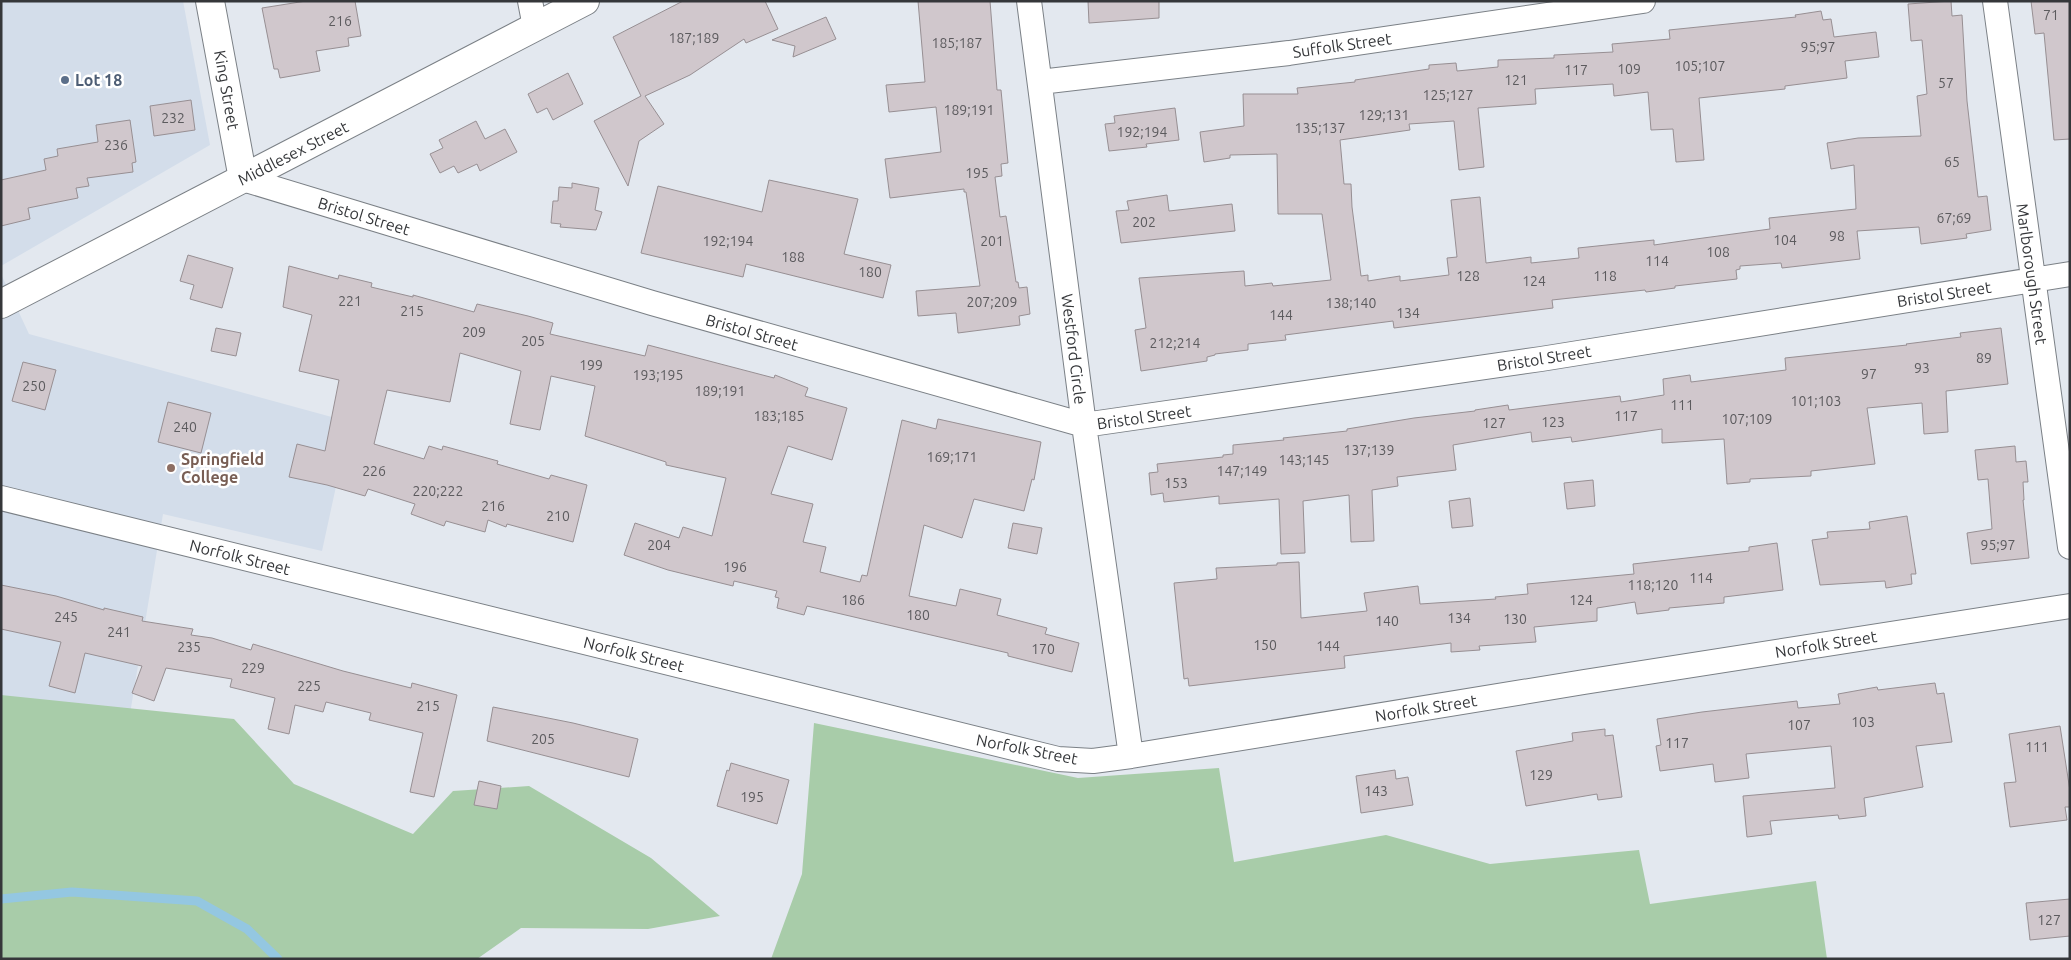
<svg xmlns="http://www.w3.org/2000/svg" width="2071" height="960" viewBox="0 0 2071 960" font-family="Ubuntu,sans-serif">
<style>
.built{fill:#d3ddea}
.green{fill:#a8cca9}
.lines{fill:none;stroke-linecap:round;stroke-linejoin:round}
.stream{stroke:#94c7e1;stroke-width:9}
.building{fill:#d0c7cc;stroke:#978f93}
.street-casing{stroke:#7b8086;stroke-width:26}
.secondary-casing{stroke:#7b8086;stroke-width:30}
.street{stroke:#fff;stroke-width:24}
.secondary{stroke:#fff;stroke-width:28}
.service-dot{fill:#5c6f8a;stroke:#fff;stroke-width:2}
.education-dot{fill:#8d6e63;stroke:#fff;stroke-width:2}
.labels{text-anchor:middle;stroke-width:5;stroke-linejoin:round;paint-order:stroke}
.number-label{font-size:14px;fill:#5c5b5e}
.street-label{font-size:16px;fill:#35373a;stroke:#fff}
.service-label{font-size:16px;font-weight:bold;fill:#4e5e75;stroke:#fff;text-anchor:start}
.education-label{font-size:16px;font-weight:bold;fill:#785e54;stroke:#fff;text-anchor:start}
</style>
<rect width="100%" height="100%" fill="#e3e8ef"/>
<!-- built -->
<path class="built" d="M1,1H183L210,145L1,266Z
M1,274L29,334L350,422L322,551L163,514L126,738L1,710Z"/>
<!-- green -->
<path class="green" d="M1,695L234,719L294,784L413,834L453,791L529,786L651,858L720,916L648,929L521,928L477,959H1Z
M814,723L1078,778L1219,768L1234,862L1386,835L1490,864L1639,850L1650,904L1816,881L1827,959H771L802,874Z"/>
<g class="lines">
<!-- stream -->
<path class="stream" d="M1,899L72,892L197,901L247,929L278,959"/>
</g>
<!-- building -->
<path class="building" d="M306,1H355L361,36L348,38L349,46L316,51L320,71L280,78L278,69H274L262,8Z
M683,1H765L778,29L746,43L744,39L690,75L645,96L664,124L639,141L628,186L594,121L641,96L613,37Z
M918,1H990L997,90H1001L1008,163L1001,164L1002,176L995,177L1000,217L1006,216L1016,282H1018L1019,288L1027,287L1030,314L1019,316L1020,325L958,333L956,313L918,316L916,291L980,286L966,192H964V189L890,198L885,159L941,152L936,107L889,112L886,85L925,82Z
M1088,1H1159V18L1089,23Z
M1951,1L1952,16L1962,15L1967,101L1978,197L1987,196L1991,230L1966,234L1967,238L1921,244L1919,227L1857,231L1860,259L1782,268L1781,263L1740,266V269L1736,270L1737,279L1675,286V288L1646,292L1645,290L1552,300L1553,308L1394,328L1393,321L1285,335L1286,340L1248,344V350L1215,354V355L1207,357V361L1141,371L1135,330L1146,328L1139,278L1244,271L1245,286L1272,283L1273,286L1331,280L1322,214H1278L1277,154L1230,155V158L1204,162L1200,132L1244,126L1243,94H1298L1297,88L1355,82V80L1429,69V65L1456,63L1457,71L1498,67V60L1554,58V55L1613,52L1612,44L1670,39L1669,30L1796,17L1795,15L1821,11L1823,20L1831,19L1834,37L1876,32L1879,57L1845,61L1847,78L1785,86V89L1699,98L1704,160L1676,162L1673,129L1651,130L1648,92L1614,96L1613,84L1535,89L1536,104L1478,108L1484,167L1459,170L1454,121L1409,124L1410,130L1340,140L1344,184H1351L1352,207L1361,276L1368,275V281L1400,276V281L1449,275L1447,258L1457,257L1451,200L1480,197L1486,263L1531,257V263L1579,258L1578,248L1654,240V245L1696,239L1770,229L1769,218L1856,209L1854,165L1831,169L1827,143L1858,138L1921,136L1917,96L1927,94L1922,40L1911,41L1908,4Z
M2031,1H2070V139L2054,140L2044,33L2035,34Z
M826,17L836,39L793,57L795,46L772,40Z
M568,73L583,104L553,120L547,108L537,113L528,94Z
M191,100L195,130L154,136L150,106Z
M1175,108L1179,140L1146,144L1147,147L1109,151L1105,124L1115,123L1114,116Z
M130,120L136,162L132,163L133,172L87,178L89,186L76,188L78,198L28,208L30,219L1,226V180L46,170L44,159L58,156L57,149L98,142L96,125Z
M476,121L485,139L505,129L517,152L480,171L477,164L458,173L454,166L440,173L430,154L443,148L439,140Z
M769,180L858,199L844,254L891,265L883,298L746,264L743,277L641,253L658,186L762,212Z
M572,183L599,188L595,210L602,212L596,230L560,227L561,224L551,223L553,201H558L559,187L572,188Z
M1167,195L1169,211L1232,204L1235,231L1121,243L1116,211L1129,210L1127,201Z
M188,255L233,268L222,308L190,299L194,285L180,281Z
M289,266L338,279L339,275L372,283L371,287L413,297V295L474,312L477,304L528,316L553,323L550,334L645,356L648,345L774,378L775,375L808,388L805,396L847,408L832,460L788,446L771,494L813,504L803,542L826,547L820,572L860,582L862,575L867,576L902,420L936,429L938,419L1041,442L1034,480L1032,479L1024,511L974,499L962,538L924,525L909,596L956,606L960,589L1001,599L997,615L1047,628L1045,634L1079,643L1072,672L1008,656V653L807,606L804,615L777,608L779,598L775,597L777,591L734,581L733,586L668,570L624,555L635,523L679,538L683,527L712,536L726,478L666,465V462L585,436L595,386L551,376L540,430L510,424L521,371L460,353L450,402L387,390L374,444L424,459L429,446L442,450L443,446L498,461L497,464L549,479L551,475L587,485L573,542L507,524L506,527L488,520L485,532L446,521L444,526L411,514L415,504L368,489L365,496L327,485L289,477L297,444L325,451L339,380L299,371L312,315L283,307Z
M216,328L241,333L236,356L211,351Z
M2001,328L2008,384L1946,391L1948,432L1924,434L1922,403L1867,408L1875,464L1811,471V476L1750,479V482L1727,484L1724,439L1662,443V429L1572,442L1571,437L1532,442L1531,432L1453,445L1456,470L1397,477L1398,486L1372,490L1374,541L1351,542L1349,495L1303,501L1305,553L1281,554L1279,499L1219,504V496L1164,502L1163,493L1151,495L1149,473L1158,472L1157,464L1223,457V455L1233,454V445L1284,440L1283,438L1347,431V429L1414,418L1475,411V410L1508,405L1509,410L1620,396L1621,402L1664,395L1663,379L1690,375L1691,382L1786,370L1785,358L1907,345L1906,344L1961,337L1960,333Z
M23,362L56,370L45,410L12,401Z
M168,402L211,413L201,453L158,442Z
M2015,446L2016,462L2026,461L2028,482H2023L2024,500H2023L2029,558L1971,564L1967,533L1992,529L1988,479L1978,480L1975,450Z
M1593,480L1595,506L1567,509L1564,483Z
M1470,498L1473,526L1452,528L1449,501Z
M1907,516L1916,574H1911L1912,584L1886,588L1885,581L1820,585L1812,540L1828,538L1827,532L1870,529L1869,522Z
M1013,523L1042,528L1037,554L1008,548Z
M1777,543L1783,590L1724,597V603L1669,608V610L1637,614L1635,602L1597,608V621L1534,627L1536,642L1479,646L1480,650L1451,652V643L1344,656L1345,668L1189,686L1188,678L1184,679L1174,583L1217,579L1216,568L1277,565V563L1299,562L1301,618L1367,611L1364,593L1418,586L1420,604L1496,599L1495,597L1528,594L1527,584L1634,574L1633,564L1749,551V547Z
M1,585L56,596L104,610V608L143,617L142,621L193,629L191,635L212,638L251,650L253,644L343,671L411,688L412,683L457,695L434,797L410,792L423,733L369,720L371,713L326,702L323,712L295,705L289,734L268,729L275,698L230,687L232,679L166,668L154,701L132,693L142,666L85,653L75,693L49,686L61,642L1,629Z
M1935,683L1937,694L1944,693L1952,742L1916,746L1923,787L1864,798L1866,816L1839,819L1838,815L1770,821L1772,834L1747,837L1743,796L1835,788L1831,746L1746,754L1749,778L1715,782L1713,764L1660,771L1656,746L1661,745L1657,719L1702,712L1797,701L1798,708L1840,704L1838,694L1877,687L1878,690Z
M493,707L573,723L638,739L629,777L487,741Z
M2060,726L2070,791V807H2065L2067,820L2010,827L2004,783L2016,782L2009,734Z
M1605,729V736L1613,735L1622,797L1598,800L1597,794L1526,806L1516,751L1573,741L1572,733Z
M731,763L789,780L777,824L717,806L727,770L729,771Z
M1395,770L1396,779L1408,777L1413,805L1361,813L1356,776Z
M479,781L501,786L497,809L474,805Z
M2070,899V936L2030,940L2026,903Z"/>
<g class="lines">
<!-- street casing -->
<g class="street-casing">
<path id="street" d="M530,1L535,27
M1029,1L1084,425L1131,756
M1995,1L2070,547
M1040,82L1289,53L1643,1
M243,179L652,303L1084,425L1541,359L2070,274
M1,498L1058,759L1093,761L1131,756L1584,682L2070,606"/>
</g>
<!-- secondary casing -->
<g class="secondary-casing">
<path id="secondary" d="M210,1L243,179
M1,304L585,1"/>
</g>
<!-- street -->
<use href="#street" class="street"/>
<!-- secondary -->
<use href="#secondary" class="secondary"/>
</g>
<!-- markers -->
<circle class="service-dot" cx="65" cy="80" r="5"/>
<circle class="education-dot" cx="171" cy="468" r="5"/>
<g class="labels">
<!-- number labels -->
<g class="number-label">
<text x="2051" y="20">71</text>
<text x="340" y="26">216</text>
<text x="694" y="43">187;189</text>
<text x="957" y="48">185;187</text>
<text x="1818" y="52">95;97</text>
<text x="1700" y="71">105;107</text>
<text x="1629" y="74">109</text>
<text x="1576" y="75">117</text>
<text x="1516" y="85">121</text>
<text x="1946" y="88">57</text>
<text x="1448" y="100">125;127</text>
<text x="969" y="115">189;191</text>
<text x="1384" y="120">129;131</text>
<text x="173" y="123">232</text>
<text x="1320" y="133">135;137</text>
<text x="1142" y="137">192;194</text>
<text x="116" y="150">236</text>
<text x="1952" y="167">65</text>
<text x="977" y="178">195</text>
<text x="1954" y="223">67;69</text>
<text x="1144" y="227">202</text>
<text x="1837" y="241">98</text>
<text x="1785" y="245">104</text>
<text x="728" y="246">192;194</text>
<text x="992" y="246">201</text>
<text x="1718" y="257">108</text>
<text x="793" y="262">188</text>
<text x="1657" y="266">114</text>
<text x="870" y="277">180</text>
<text x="1468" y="281">128</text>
<text x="1605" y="281">118</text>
<text x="1534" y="286">124</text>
<text x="350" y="306">221</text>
<text x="992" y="307">207;209</text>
<text x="1351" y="308">138;140</text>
<text x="412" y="316">215</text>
<text x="1408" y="318">134</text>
<text x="1281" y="320">144</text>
<text x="474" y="337">209</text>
<text x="533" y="346">205</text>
<text x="1175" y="348">212;214</text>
<text x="1984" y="363">89</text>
<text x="591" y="370">199</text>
<text x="1922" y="373">93</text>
<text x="1869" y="379">97</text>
<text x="658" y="380">193;195</text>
<text x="34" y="391">250</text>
<text x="720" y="396">189;191</text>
<text x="1816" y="406">101;103</text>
<text x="1682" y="410">111</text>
<text x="779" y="421">183;185</text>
<text x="1626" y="421">117</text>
<text x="1747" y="424">107;109</text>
<text x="1553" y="427">123</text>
<text x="1494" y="428">127</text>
<text x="185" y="432">240</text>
<text x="1369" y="455">137;139</text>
<text x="952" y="462">169;171</text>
<text x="1304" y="465">143;145</text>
<text x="374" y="476">226</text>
<text x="1242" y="476">147;149</text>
<text x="1176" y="488">153</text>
<text x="438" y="496">220;222</text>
<text x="493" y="511">216</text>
<text x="558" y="521">210</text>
<text x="659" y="550">204</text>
<text x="1998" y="550">95;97</text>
<text x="735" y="572">196</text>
<text x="1701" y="583">114</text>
<text x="1653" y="590">118;120</text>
<text x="853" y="605">186</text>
<text x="1581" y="605">124</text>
<text x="918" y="620">180</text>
<text x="66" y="622">245</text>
<text x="1459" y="623">134</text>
<text x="1515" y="624">130</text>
<text x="1387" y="626">140</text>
<text x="119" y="637">241</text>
<text x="1265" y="650">150</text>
<text x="1328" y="651">144</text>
<text x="189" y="652">235</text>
<text x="1043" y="654">170</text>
<text x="253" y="673">229</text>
<text x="309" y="691">225</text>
<text x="428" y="711">215</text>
<text x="1863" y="727">103</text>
<text x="1799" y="730">107</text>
<text x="543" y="744">205</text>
<text x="1677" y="748">117</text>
<text x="2037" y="752">111</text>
<text x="1541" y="780">129</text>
<text x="1376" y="796">143</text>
<text x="752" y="802">195</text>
<text x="2049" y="925">127</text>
</g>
<!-- street labels -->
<g class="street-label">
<text transform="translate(1342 45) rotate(-8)" y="6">Suffolk Street</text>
<text transform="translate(227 90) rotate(80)" y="6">King Street</text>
<text transform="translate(293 153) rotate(-27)" y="6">Middlesex Street</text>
<text transform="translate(364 216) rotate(17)" y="6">Bristol Street</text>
<text transform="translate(2032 274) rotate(82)" y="6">Marlborough Street</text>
<text transform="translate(1944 294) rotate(-9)" y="6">Bristol Street</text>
<text transform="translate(752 332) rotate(16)" y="6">Bristol Street</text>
<text transform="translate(1074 349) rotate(83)" y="6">Westford Circle</text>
<text transform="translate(1544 358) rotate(-9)" y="6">Bristol Street</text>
<text transform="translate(1144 417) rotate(-8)" y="6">Bristol Street</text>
<text transform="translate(240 557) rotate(14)" y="6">Norfolk Street</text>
<text transform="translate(1826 644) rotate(-9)" y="6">Norfolk Street</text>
<text transform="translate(634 654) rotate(14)" y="6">Norfolk Street</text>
<text transform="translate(1426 708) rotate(-9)" y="6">Norfolk Street</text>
<text transform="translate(1027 749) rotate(11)" y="6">Norfolk Street</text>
</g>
<!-- service labels -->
<g class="service-label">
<text x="75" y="86">Lot 18</text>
</g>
<!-- education labels -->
<g class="education-label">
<text x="181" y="465">Springfield<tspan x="181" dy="18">College</tspan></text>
</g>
</g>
<!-- border -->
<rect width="2071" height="960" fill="none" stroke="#35373a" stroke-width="5"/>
</svg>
